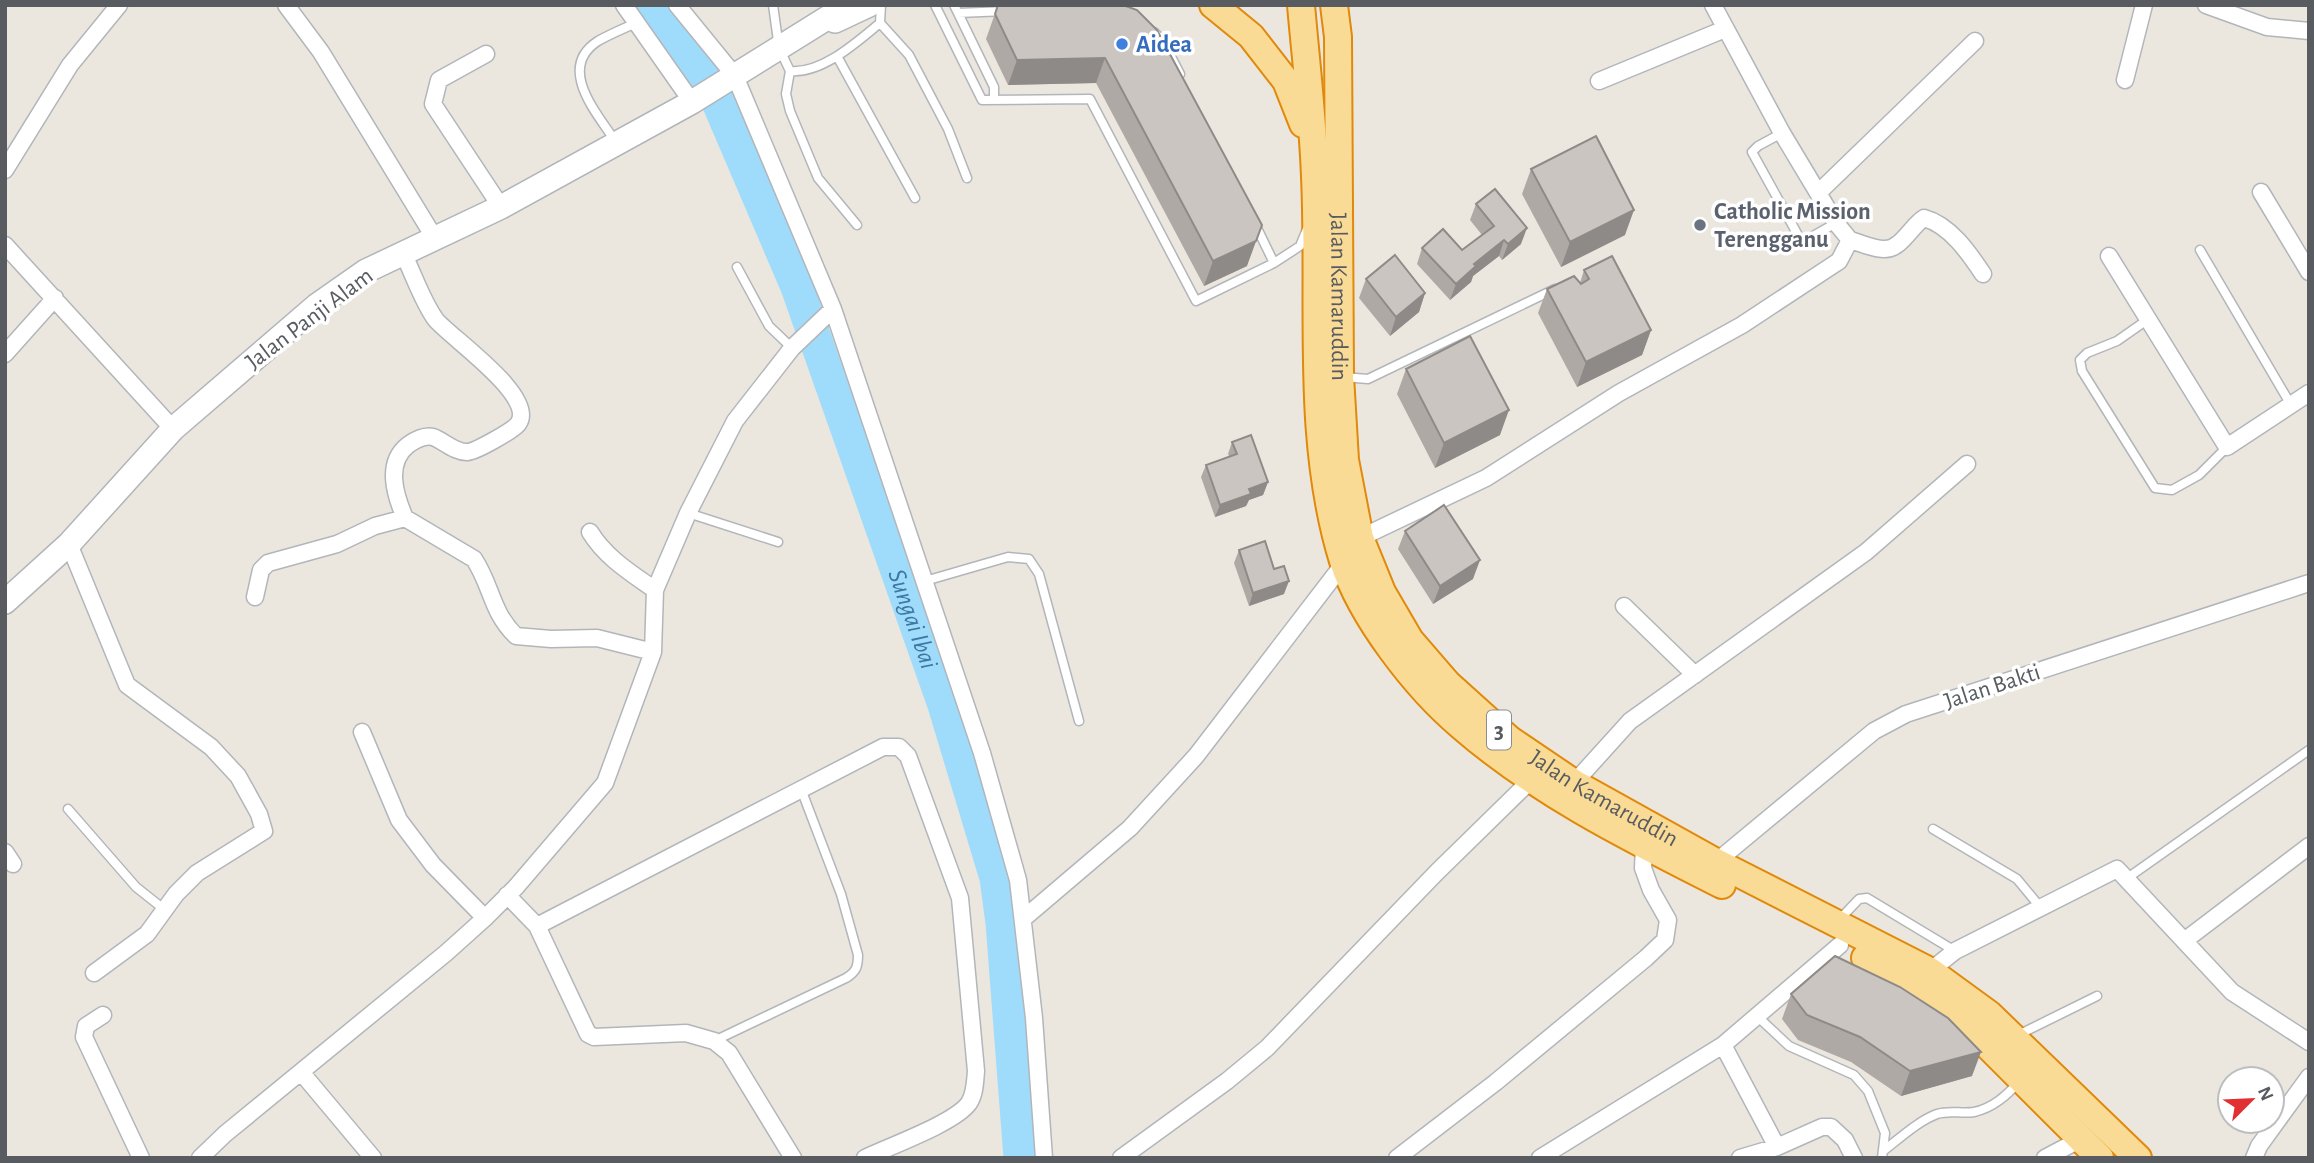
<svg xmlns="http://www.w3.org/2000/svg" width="2314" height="1163" viewBox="0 0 2314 1163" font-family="'Alegreya Sans',sans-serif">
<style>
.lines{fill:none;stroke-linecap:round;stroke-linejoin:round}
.river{stroke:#9fdcfb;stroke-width:33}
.service-casing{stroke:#b2b6ba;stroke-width:11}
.minor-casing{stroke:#b2b6ba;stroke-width:19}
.secondary-casing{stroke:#b1b5ba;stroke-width:26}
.trunk-casing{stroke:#e0890a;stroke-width:30}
.service{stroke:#fff;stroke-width:8}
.minor{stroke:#fff;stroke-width:16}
.secondary{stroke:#fff;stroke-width:23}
.trunk{stroke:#fadb96;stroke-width:26}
.wall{fill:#afa9a6}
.shaded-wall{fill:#8e8a87}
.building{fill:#cbc5c1;stroke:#8e8a87;stroke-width:2}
.shop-dot{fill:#3f7fe0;stroke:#fff;stroke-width:2.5}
.worship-dot{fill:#6b7280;stroke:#fff;stroke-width:2.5}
.labels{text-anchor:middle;stroke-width:7;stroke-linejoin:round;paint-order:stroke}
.shield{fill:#fff;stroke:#8a8d90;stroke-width:2}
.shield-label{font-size:23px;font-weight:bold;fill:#585c60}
.shop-label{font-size:24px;font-weight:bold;fill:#366cbe;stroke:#fff;text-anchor:start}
.worship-label{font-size:24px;font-weight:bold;fill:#5b616d;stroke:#fff;text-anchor:start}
.street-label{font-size:24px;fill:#585c60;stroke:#fff}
.water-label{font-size:26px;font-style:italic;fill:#3c78a2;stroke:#fff}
</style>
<rect width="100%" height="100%" fill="#ebe7df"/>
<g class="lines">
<!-- river -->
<g class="river">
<path d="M651,5L705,77"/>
<path id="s1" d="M717,100L797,287L944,705L996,878L1002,923L1020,1158"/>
</g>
<!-- service casing -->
<g class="service-casing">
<path id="service" d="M773,5L779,48L790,71L786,94L790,111L818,178L857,225
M935,5L982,100L1090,99L1196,301L1274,263L1256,226
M954,5L958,13L1006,11
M958,13L994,87V100
M880,23L909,55L948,129L967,178
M1154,32L1163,41L1180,74
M838,58L915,198
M790,71C822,74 857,42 880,23L881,5
M1782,133L1758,146L1752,152L1799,237L1801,241L1806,240L1836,223
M615,141C597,113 556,68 598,41C610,34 625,28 638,22
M2200,250L2291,405
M1274,263L1300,246L1307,229
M737,267L769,326L792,348
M2147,320L2117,341L2087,353L2080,360L2082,371L2155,488L2172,490L2199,475L2227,447
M1343,377L1368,379L1555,289
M688,513L778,542
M925,581L1008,557L1029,559L1039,574L1079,721
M68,809L136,887L165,910
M1933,829L2017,879L2041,908
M2126,879L2309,750
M1838,921L1859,899L1867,898L1955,951
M1758,1017L1789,1046L1854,1075L1868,1091L1885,1133L1882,1158
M2016,1036L2097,996
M714,1041L846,978C856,972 858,967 858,955L841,894L801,789
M1883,1151C1899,1139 1918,1121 1937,1114C1950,1110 1961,1114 1974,1112C1993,1108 2007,1095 2019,1082"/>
</g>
<!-- minor casing -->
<g class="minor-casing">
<path id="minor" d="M286,5L321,52L434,237
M624,5L692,102
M677,5L735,76L833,309L982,753L1018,880L1034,1018L1044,1158
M2206,5L2267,27L2309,31
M486,54L439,80L433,104L501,207
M2125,80L2144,5
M1599,81L1725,29
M5,170L70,65L119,5
M2261,192L2309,272
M1818,193L1975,41
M1850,240C1861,243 1873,249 1884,249C1901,250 1911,226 1924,218C1950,225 1969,253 1983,274
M5,245L173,429
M403,253C413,273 423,303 436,320C451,338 538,397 518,424C512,431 475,452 467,452C454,452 444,441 433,437C424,435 415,440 408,445C385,463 395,495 405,518
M2109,256L2227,447L2309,393
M5,354L55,298
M590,532C606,558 631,573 655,590
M1360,538L1486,478L1619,393L1742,325L1839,261L1850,240L1836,223L1782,133L1713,5
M69,544L127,685L211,747L238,776L259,814L264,831L197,873L176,894L147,934L94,973
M255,597L261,570L268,563L337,544L375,526L405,518L474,559C492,586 491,612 516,636L551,639L597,638L653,652
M1624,606L1695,675
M362,732L399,820L433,865L485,918
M1574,783L1630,721L1866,552L1967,464
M5,852L13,864
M1716,862L1874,731L1906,714L2309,583
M507,895L537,926L588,1034L594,1037L686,1033L714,1041L729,1053L793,1158
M1023,919L1130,828L1196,756L1344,563
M537,926L883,747H899L908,756L960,898L976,1071C975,1082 975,1094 969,1103C955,1123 890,1146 865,1158
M2184,941L2309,846
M1930,971L1955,951L2117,869L2232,992L2309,1042
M103,1015L86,1026L84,1037L141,1158
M301,1072L373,1158
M1777,1147L1723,1045L1840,945
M200,1158L225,1134L446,953L485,918L516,887L605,783L653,652L655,590L688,513L735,421L792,348L833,309
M1121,1158L1227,1081L1267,1048L1437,872L1532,779
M1397,1158L1496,1082L1646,958L1665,940L1668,920L1651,890L1643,868L1644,846
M1540,1158L1723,1045
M1740,1158L1777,1147L1822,1127H1831L1845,1140L1854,1158
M2045,1158L2081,1139
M2254,1158L2259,1146L2309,1077"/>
</g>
<!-- secondary casing -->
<g class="secondary-casing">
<path id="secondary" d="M835,21L869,5
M5,602L69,544L173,429L316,306L366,271L501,207L692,102L848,5"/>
</g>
<!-- trunk casing -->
<g class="trunk-casing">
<g id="trunk">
<path d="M1213,5L1251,36L1286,81L1303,124"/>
<path d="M1301,5C1306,62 1313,120 1315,177C1321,304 1305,438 1343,561C1361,617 1416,688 1461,726C1538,793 1631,839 1722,885"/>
<path id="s2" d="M1334,5L1338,37L1340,376L1345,460L1360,538L1382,592L1410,640L1448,684L1509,739L1574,783L1716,862L1930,971L1989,1014L2138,1158"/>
<path d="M1865,958L1894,972L1977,1035L2100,1158"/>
</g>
</g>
<!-- service -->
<use href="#service" class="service"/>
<!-- minor -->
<use href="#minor" class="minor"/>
<!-- secondary -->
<use href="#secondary" class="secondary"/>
<!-- trunk -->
<use href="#trunk" class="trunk"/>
</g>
<!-- wall -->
<path class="wall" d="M998,5H1123L1247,266L1204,286L1096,83L1008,85L986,39Z
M1531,169L1625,235L1561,267L1522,194Z
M1476,204L1521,244L1502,260L1499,256L1473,276L1471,282L1450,300L1417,264L1422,248L1462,250L1482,235L1470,220Z
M1584,270L1651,330L1642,355L1577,387L1538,313L1547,289L1580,283Z
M1366,279L1425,293L1419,312L1390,336L1359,298Z
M1406,369L1500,435L1435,468L1397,394Z
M1232,442L1268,482L1263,495L1249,500L1246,506L1215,517L1201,477L1206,465L1229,456L1228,454Z
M1405,531L1473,579L1433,604L1398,549Z
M1239,550L1274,569L1284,594L1249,606L1234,563Z
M1791,994L1972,1076L1901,1096L1851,1062L1798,1040L1782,1019Z"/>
<!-- shaded-wall -->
<path class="shaded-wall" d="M1105,58L1096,83L1008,85L1017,60Z
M1634,210L1625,235L1561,267L1570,242Z
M1262,225L1247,266L1204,286L1213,261Z
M1527,228L1521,244L1502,260L1508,244Z
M1504,240L1499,256L1473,276L1471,282L1450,300L1456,284L1474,264Z
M1425,293L1419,312L1390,336L1396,317Z
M1651,330L1642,355L1577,387L1586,362Z
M1509,410L1500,435L1435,468L1444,443Z
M1268,482L1263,495L1249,500L1246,506L1215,517L1220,505L1249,489Z
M1480,560L1473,579L1433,604L1440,586Z
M1289,581L1284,594L1249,606L1253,593Z
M1981,1052L1972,1076L1901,1096L1910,1071Z"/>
<!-- building -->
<path class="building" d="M998,5H1123L1137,10L1157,30L1262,225L1256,241L1213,261L1105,58L1017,60L995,14Z
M1596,136L1634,210L1570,242L1531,169Z
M1495,189L1527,228L1508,244L1504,240L1474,264L1476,266L1456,284L1422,248L1443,229L1462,250L1494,226L1476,204Z
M1395,255L1425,293L1396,317L1366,279Z
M1612,256L1651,330L1586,362L1547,289L1574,276L1581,284L1589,279L1584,270Z
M1470,336L1509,410L1444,443L1406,369Z
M1251,435L1268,482L1249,489L1251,494L1220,505L1206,465L1237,454L1232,442Z
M1444,505L1480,560L1440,586L1405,531Z
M1265,541L1274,569L1284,566L1289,581L1253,593L1239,550Z
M1835,956L1900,987L1948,1018L1981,1052L1910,1071L1860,1037L1807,1015L1791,994Z"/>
<!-- markers -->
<circle class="shop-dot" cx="1122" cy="44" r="7"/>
<circle class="worship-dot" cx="1700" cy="225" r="7"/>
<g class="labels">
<!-- shield labels -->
<rect class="shield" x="1487" y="710.5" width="24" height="39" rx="5"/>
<g class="shield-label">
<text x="1499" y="738">3</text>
</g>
<!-- shop labels -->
<g class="shop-label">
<text x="1136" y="52">Aidea</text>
</g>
<!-- worship labels -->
<g class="worship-label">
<text x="1714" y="219">Catholic Mission<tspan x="1714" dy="28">Terengganu</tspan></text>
</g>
<!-- street labels -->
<g class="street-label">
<text dy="8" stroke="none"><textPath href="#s2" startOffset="292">Jalan Kamaruddin</textPath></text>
<text transform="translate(309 318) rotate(-37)" y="8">Jalan Panji Alam</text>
<text transform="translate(1992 686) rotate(-18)" y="8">Jalan Bakti</text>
<text dy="8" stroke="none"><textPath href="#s2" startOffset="901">Jalan Kamaruddin</textPath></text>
</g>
<!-- water labels -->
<g class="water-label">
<text dy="9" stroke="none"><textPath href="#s1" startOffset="555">Sungai Ibai</textPath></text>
</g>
</g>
<!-- border -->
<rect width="2314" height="1163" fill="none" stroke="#585c60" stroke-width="14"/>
<!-- north arrow -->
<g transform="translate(2251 1100) rotate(66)"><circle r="33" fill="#ffffff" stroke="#bcbebf" stroke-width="2"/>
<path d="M0-5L12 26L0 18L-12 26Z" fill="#e12f32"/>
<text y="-10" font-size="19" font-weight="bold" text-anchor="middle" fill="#585c60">N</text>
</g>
</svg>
